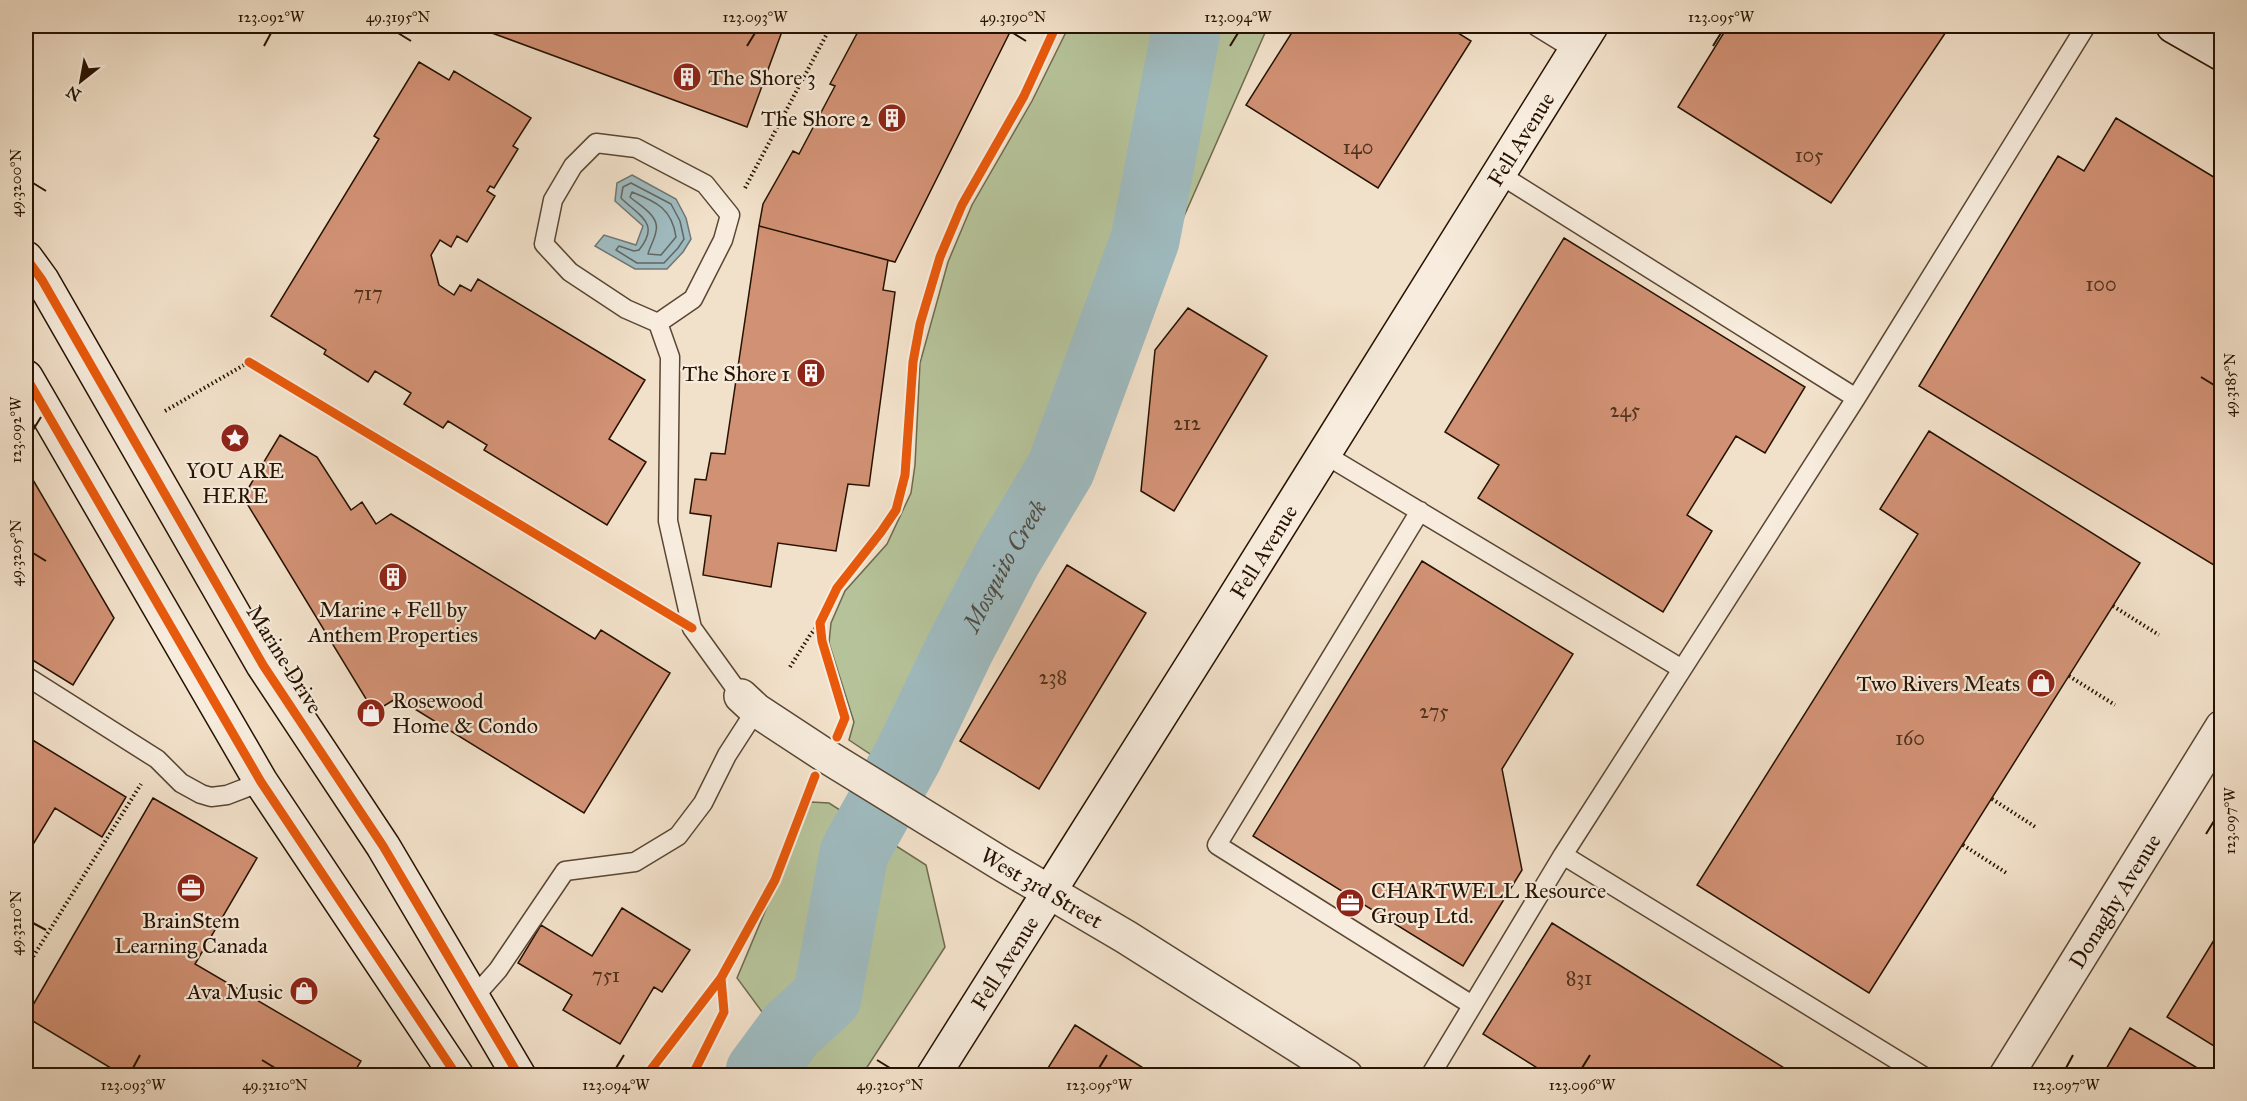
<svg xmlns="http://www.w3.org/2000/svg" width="2247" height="1101" viewBox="0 0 2247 1101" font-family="'IM FELL Great Primer',serif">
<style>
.green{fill:#b6c39a;stroke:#6e6a4e;stroke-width:1.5}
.water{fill:#9fbbc0;stroke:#6f7774;stroke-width:1.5}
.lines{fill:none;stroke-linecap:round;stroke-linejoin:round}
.shore{stroke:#626660;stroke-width:1.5}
.river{stroke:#9fbbc0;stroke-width:69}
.building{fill:#d19174;stroke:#261201;stroke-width:1.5}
.service-casing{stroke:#594633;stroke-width:21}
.minor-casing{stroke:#594633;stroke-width:36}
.secondary-casing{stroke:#261201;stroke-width:36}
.path{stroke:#261201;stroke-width:4;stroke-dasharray:1.5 3;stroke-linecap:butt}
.service{stroke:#f7ecdd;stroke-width:18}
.minor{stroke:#f7ecdd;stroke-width:33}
.secondary{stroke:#f7ecdd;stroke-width:33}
.cycleway-casing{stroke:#f7ecdd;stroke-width:13}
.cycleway{stroke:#e8590c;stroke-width:9}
.ticks{fill:none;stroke:#261201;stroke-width:2}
.labels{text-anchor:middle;stroke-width:4.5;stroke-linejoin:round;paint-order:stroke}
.number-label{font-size:20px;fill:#51321e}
.poi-label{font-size:22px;fill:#261201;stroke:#f7ecdd;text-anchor:end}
.street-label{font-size:22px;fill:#261201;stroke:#f7ecdd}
.water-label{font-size:24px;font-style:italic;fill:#504d44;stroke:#f7ecdd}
.neatline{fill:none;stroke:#261201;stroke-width:2}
.ticks-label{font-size:15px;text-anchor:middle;fill:#261201}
</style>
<rect width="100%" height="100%" fill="#f2e1ca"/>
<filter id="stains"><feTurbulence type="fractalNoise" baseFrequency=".00333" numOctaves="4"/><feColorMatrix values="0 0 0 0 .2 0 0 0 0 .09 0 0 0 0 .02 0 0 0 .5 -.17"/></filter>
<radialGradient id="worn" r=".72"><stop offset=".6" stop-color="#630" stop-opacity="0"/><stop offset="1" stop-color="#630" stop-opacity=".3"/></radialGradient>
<!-- green -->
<path class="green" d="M1069,26H1268L1054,511L921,788L849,740L854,722L829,643L831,623L845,591L887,544L911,493L915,465L920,363L948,262L972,205L1032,101Z
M811,802L829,803L926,865L945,947L862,1075H771L788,1047L737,978Z"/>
<!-- water -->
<path class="water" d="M632,175L676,199L686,218L691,239L683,252L667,269H635L595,246L604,235L636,245L643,226L615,201L617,183Z"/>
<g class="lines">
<!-- shore -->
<path class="shore" d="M631,183L671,204L680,221L684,239L678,248L664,263H637L616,250L619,246L634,251L639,250C661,223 639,216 621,198L623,187Z
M632,192C657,202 672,209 676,237L661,255L648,254C650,246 655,239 656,231C660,216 639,205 630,197Z"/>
<!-- river -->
<path class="river" id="s1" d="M760,1076V1072L791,1030L827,997L854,853L908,756L960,648L1008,557L1061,468L1145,240L1187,26"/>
</g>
<!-- building -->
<path class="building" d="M473,26H784L747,127Z
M861,26H1013L895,262L759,226L763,204L793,151L799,154L835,86L830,84Z
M1296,26H1447L1471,41L1378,188L1246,105Z
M1728,26H1950L1831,203L1678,107Z
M419,62L449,80L454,71L531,118L513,146L518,149L494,188L490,186L487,191L495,196L467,242L457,236L451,247L440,240L431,255L439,285L454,295L460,285L471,291L478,279L645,380L609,439L646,462L607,525L484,450L487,445L448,421L443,428L404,404L411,393L375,371L368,382L324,354L326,350L271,316L379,139L374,136Z
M2116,118L2222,182V570L1919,386L2058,156L2084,171Z
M759,226L888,260L883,290L895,292L869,486L848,484L836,551L778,543L771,587L703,575L711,516L690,513L695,479L706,480L711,453L725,454Z
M1564,238L1805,387L1765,453L1736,436L1687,515L1712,531L1663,612L1478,498L1499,465L1445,432Z
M1188,308L1267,356L1174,511L1141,491L1155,350Z
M1929,431L2140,563L1869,993L1697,885L1918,534L1880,509Z
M280,435L317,457L351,510L362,502L376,524L391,514L595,639L601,630L670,673L584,813L397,698L374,712L243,497Z
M26,468L114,618L73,685L26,656Z
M1422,561L1573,654L1502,769L1522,870L1463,966L1253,836Z
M1067,565L1146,613L1039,789L960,741Z
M26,736L126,797L102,837L55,808L26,856Z
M153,798L257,858L195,964L361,1061L352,1076H124L26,1017Z
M622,908L690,950L662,992L654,987L620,1044L563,1010L572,995L518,963L541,925L592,956Z
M1552,923L1797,1076H1550L1483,1034Z
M2222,927V1051L2167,1017Z
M1075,1025L1156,1076H1043Z
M2130,1028L2211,1076H2102Z"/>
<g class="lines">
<!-- service casing -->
<g class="service-casing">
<path id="service" d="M1536,26L1575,50
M596,143L636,148L705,184L730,215L723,240L693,299L658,323L626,309L570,272L544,244L553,200L573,166Z
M1499,174L1856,398
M658,323L670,357L668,521L692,628L741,696
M1324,454L1682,669
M1420,511L1217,845L1472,1005
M26,676L157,759L181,783L201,794L211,797L227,795L261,782
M1563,855L1923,1076
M473,998L498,970L565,871L635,862L678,836L703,803L727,755L756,710
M1430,1076L1563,855L1856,398L2086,26"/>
</g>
<!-- minor casing -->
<g class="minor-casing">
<g id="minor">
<path id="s2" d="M741,696L756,710L826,756L1000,863L1126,937L1346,1076"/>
<path id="s3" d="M2006,1076L2222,727"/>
</g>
</g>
<!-- secondary casing -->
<g class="secondary-casing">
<g id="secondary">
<path d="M2173,26L2222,54"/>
<path d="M26,258L42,280L263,665L383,846L519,1076"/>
<path d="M26,377L261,782L457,1076"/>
<path id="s4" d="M933,1076L1218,624L1591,26"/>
</g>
</g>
<!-- path -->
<path class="path" d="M745,188L831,26
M165,411L249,362
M2113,606L2159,635
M790,667L810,635L820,623
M2069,676L2115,705
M1992,799L2037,828
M1963,845L2008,874
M26,968L141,784"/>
<!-- service -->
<use href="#service" class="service"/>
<!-- minor -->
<use href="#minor" class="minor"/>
<!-- secondary -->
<use href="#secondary" class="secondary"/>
<!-- cycleway casing -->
<g class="cycleway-casing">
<path id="cycleway" d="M26,258L42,280L263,665L383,846L519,1076
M249,362L692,628
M26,377L261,782L457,1076
M837,737L845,718L822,641L820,623L837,588L881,532L896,510L905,475L913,362L920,324L940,257L962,205L1024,96L1056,26
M646,1076L721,978L775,880L815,776
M692,1076L724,1012L721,978"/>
</g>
<!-- cycleway -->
<use href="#cycleway" class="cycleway"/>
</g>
<!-- ticks -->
<path class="ticks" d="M398,33L411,41M1013,33L1026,41M264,46L271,33M747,46L755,33M1230,46L1238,33M1713,46L1721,33M33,183L46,191M2201,377L2214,385M33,430L41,417M33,553L46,561M2206,834L2214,821M33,923L46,930M262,1060L275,1068M877,1060L890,1068M133,1068L140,1055M616,1068L624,1055M1099,1068L1107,1055M1582,1068L1590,1055M2066,1068L2073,1055"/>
<!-- icons -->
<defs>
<g id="building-disc" transform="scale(1.5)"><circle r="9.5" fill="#8f2418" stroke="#f7ecdd"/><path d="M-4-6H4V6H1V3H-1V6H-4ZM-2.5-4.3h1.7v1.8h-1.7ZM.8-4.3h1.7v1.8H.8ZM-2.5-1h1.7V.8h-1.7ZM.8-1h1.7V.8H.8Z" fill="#fff"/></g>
<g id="sight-disc" transform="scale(1.5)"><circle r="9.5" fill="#8f2418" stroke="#f7ecdd"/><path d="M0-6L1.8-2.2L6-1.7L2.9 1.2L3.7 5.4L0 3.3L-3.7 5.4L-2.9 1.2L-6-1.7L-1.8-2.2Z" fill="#fff"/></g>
<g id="shop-disc" transform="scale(1.5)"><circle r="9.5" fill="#8f2418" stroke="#f7ecdd"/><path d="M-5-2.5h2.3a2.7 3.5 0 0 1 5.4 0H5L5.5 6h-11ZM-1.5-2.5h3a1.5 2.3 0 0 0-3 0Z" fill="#fff"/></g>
<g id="office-disc" transform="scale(1.5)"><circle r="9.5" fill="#8f2418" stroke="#f7ecdd"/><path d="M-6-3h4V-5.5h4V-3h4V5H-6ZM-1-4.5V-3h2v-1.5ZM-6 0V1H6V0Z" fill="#fff"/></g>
</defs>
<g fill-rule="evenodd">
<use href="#building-disc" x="687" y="77"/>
<use href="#building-disc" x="892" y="118"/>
<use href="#building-disc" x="811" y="373"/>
<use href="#sight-disc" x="235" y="438"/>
<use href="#building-disc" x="393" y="577"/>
<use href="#shop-disc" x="2041" y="683"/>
<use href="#shop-disc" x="371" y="713"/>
<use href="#office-disc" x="191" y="888"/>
<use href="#office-disc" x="1350" y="903"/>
<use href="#shop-disc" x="304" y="991"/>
</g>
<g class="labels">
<!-- number labels -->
<g class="number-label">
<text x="1358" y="154">140</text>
<text x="1809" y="162">105</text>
<text x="2101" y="291">100</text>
<text x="368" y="300">717</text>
<text x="1625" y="417">245</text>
<text x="1187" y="430">212</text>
<text x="1053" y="684">238</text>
<text x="1434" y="718">275</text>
<text x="1910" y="745">160</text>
<text x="606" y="982">751</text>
<text x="1579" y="985">831</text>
</g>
<!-- poi labels -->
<g class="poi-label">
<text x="708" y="85" text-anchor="start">The Shore 3</text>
<text x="871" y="126">The Shore 2</text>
<text x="790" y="381">The Shore 1</text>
<text x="235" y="478" text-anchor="middle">YOU ARE<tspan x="235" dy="25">HERE</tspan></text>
<text x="393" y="617" text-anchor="middle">Marine + Fell by<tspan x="393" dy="25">Anthem Properties</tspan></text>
<text x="2020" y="691">Two Rivers Meats</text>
<text x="392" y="708" text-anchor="start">Rosewood<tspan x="392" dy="25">Home &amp; Condo</tspan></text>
<text x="1371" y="898" text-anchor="start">CHARTWELL Resource<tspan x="1371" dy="25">Group Ltd.</tspan></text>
<text x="191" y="928" text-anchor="middle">BrainStem<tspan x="191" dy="25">Learning Canada</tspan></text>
<text x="283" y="999">Ava Music</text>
</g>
<!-- street labels -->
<g class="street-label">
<text dy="8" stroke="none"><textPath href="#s4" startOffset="1106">Fell Avenue</textPath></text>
<text dy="8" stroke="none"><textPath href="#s4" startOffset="620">Fell Avenue</textPath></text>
<text transform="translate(285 659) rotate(58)" y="8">Marine Drive</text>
<text dy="8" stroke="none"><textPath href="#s2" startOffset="357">West 3rd Street</textPath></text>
<text dy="8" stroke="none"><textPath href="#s3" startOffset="206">Donaghy Avenue</textPath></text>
<text dy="8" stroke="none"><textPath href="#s4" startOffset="134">Fell Avenue</textPath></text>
</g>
<!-- water labels -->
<g class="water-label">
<text dy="8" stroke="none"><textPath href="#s1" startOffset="576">Mosquito Creek</textPath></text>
</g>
</g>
<!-- margin -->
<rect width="2247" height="1101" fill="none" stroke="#f2e1ca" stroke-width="66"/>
<!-- north arrow -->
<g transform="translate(81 81) rotate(211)" stroke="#f7ecdd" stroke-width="4.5" paint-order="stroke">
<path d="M0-4.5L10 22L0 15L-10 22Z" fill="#261201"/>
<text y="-9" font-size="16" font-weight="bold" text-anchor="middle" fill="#261201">N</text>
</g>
<rect x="33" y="33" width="2181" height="1035" class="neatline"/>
<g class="ticks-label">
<text x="271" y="22">123.092°W</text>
<text x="398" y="22">49.3195°N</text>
<text x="755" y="22">123.093°W</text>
<text x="1013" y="22">49.3190°N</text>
<text x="1238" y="22">123.094°W</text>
<text x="1721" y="22">123.095°W</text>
<text transform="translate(16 183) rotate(-90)" y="5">49.3200°N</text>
<text transform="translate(2230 385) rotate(-90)" y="5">49.3185°N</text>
<text transform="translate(16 430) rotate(-90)" y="5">123.092°W</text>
<text transform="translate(16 553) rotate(-90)" y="5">49.3205°N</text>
<text transform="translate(2230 821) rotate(-90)" y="5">123.097°W</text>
<text transform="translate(16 923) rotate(-90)" y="5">49.3210°N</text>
<text x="133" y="1090">123.093°W</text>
<text x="275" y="1090">49.3210°N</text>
<text x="616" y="1090">123.094°W</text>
<text x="890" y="1090">49.3205°N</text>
<text x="1099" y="1090">123.095°W</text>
<text x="1582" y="1090">123.096°W</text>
<text x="2066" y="1090">123.097°W</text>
</g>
<rect width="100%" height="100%" filter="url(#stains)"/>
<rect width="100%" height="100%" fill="url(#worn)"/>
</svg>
